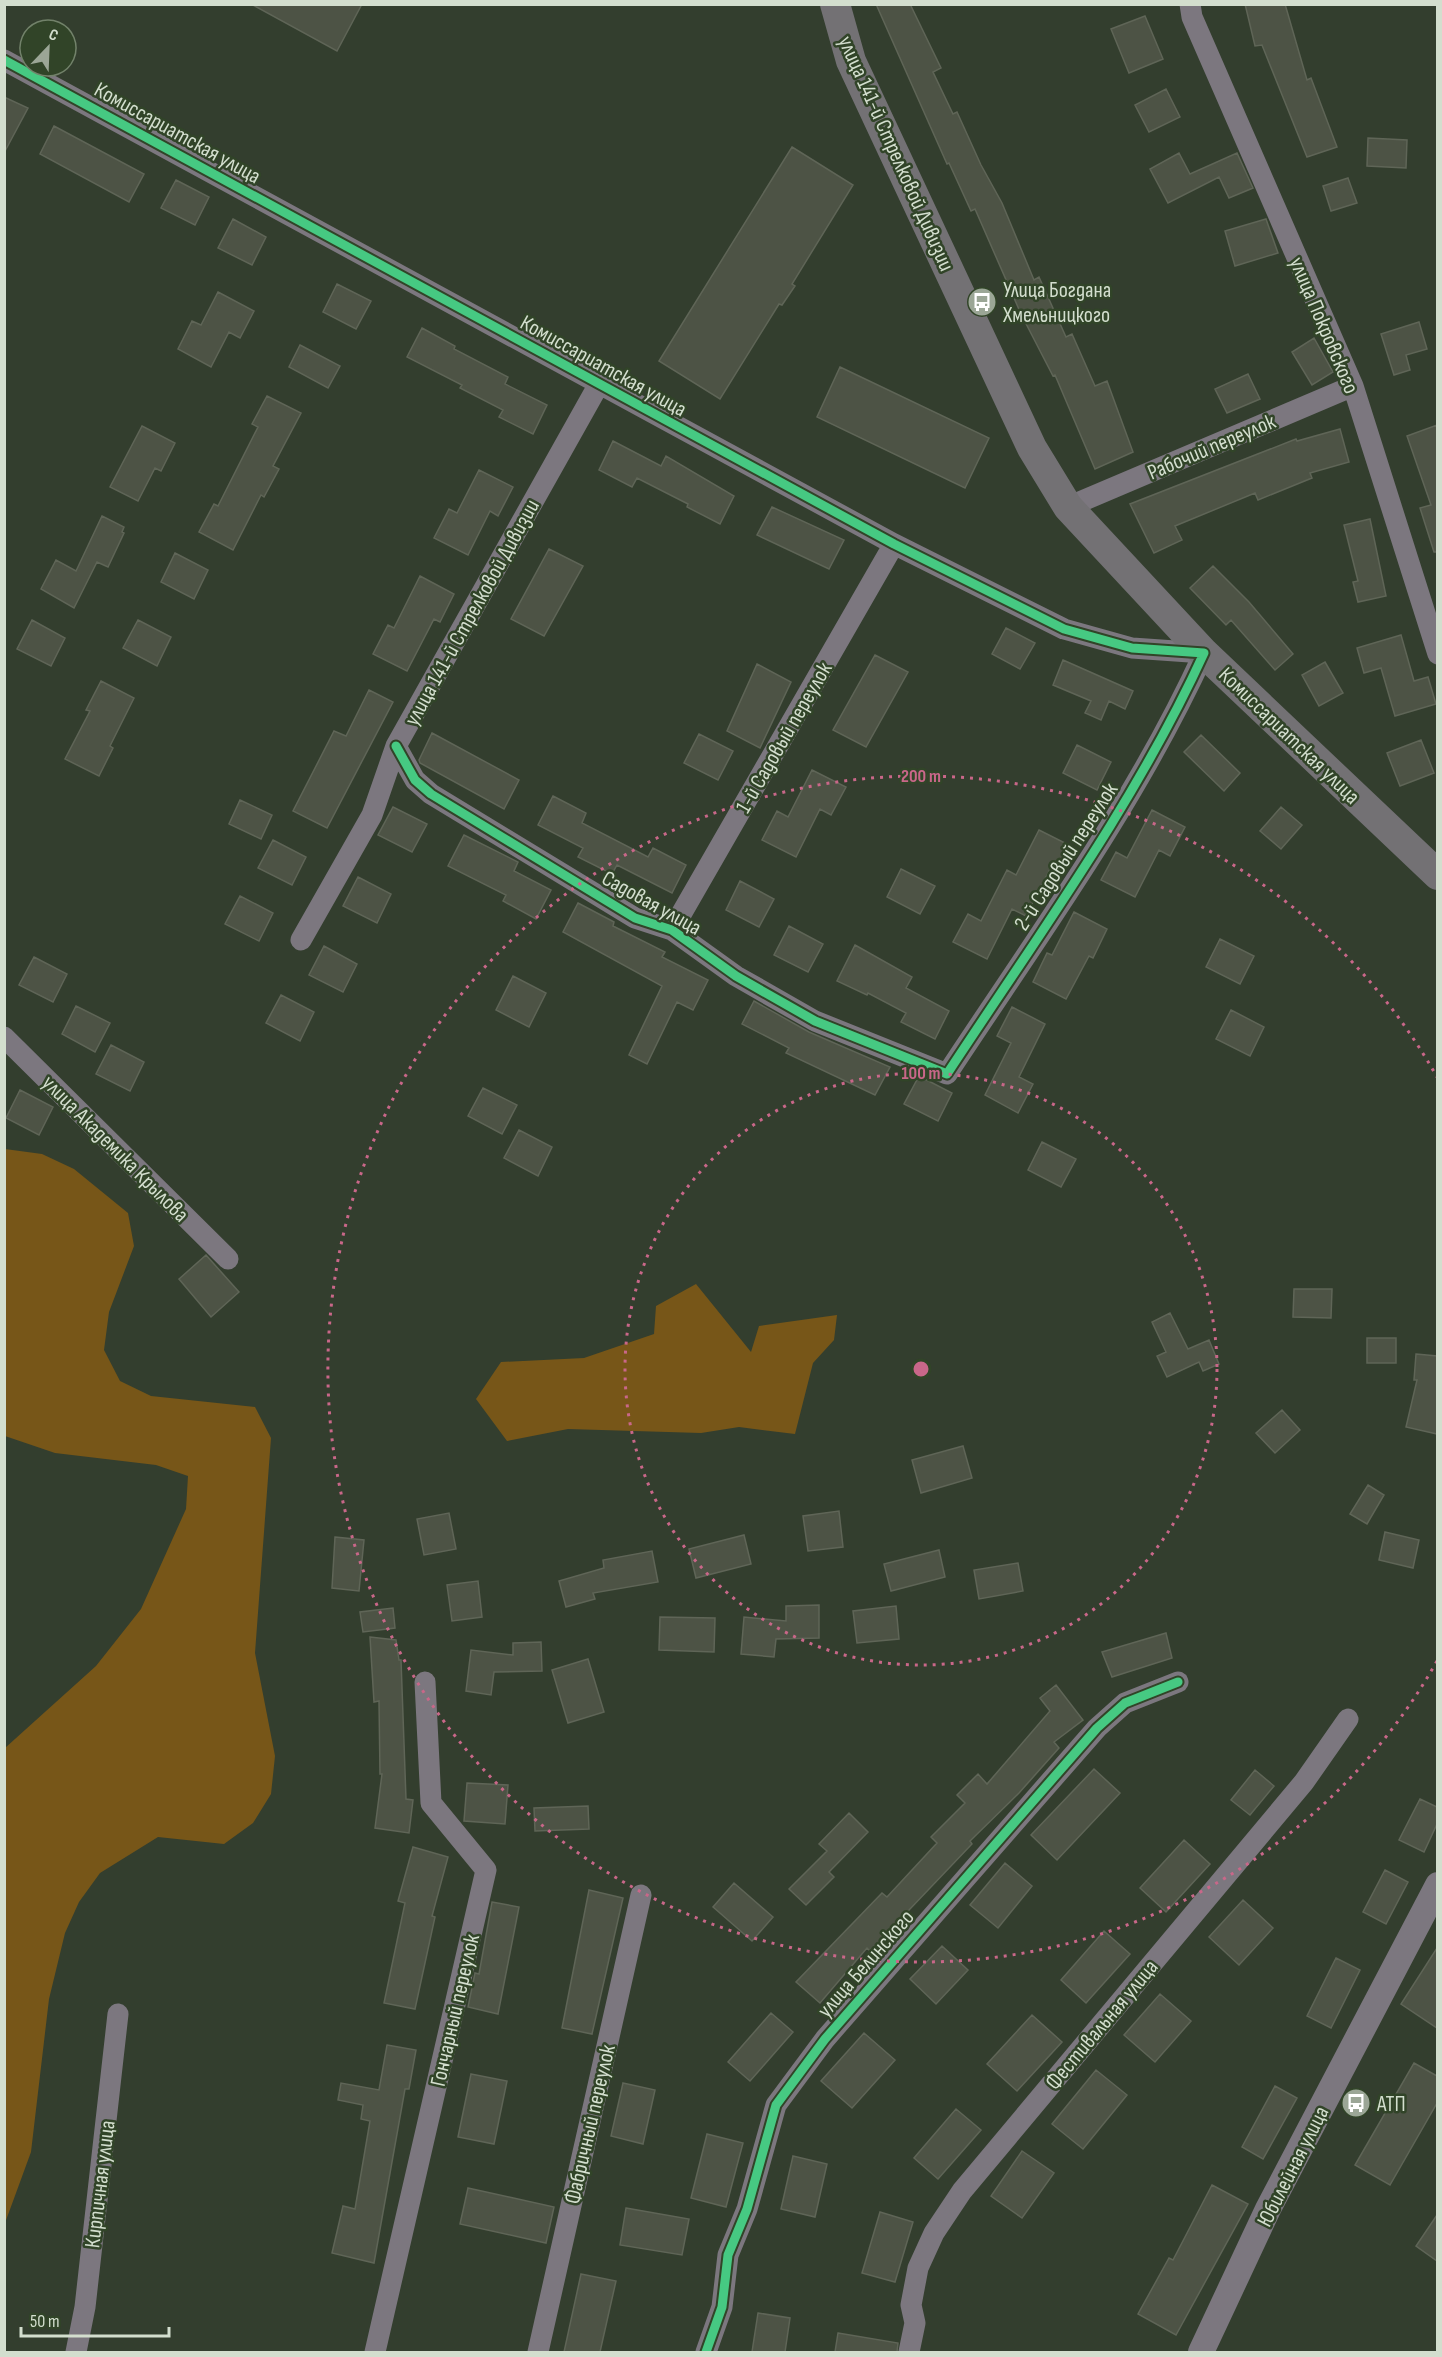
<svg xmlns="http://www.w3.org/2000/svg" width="1442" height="2357" viewBox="0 0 1442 2357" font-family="'Sofia Sans Condensed',sans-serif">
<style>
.green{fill:#775618}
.building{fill:#4d5345;stroke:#5f6557;stroke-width:1.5}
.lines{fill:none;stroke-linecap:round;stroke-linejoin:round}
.minor{stroke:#7c777f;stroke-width:21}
.tertiary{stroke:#7c777f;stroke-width:26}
.secondary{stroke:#737174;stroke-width:30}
.cycleway-casing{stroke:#314428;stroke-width:13}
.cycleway{stroke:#46c982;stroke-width:9}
.ring{fill:none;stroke:#c96789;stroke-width:3;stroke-dasharray:3 6}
.labels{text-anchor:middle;stroke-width:5;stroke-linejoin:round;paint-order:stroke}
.street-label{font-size:22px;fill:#d3dece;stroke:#314428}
.poi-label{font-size:22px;fill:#d3dece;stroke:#314428;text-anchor:start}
.centre{fill:#c96789;stroke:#314428;stroke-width:3}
.ring-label{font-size:18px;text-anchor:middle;font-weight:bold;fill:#c96789;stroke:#314428;stroke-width:5;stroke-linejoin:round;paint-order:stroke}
</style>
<rect width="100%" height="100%" fill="#333e2e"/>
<!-- green -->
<path class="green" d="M5,1149L42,1154L74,1169L128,1213L134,1246L109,1312L104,1350L120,1381L151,1396L255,1407L271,1438L255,1653L275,1756L271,1794L253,1823L224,1844L158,1837L100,1873L79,1902L65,1933L49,1999L31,2152L5,2223V1748L96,1666L141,1609L186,1509L188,1476L156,1465L55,1453L5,1436Z
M696,1284L751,1352L759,1326L837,1315L834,1340L813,1363L795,1434L739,1427L701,1433L568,1429L507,1441L476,1399L501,1362L584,1358L654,1334L656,1306Z"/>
<!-- building -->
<path class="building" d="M251,4H362L337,51Z
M876,4H910L941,68L933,72L953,114L957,112L981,165L1002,203L1034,280L1039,277L1066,337L1072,334L1095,386L1107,381L1133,452L1095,469L1055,375L1053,376L1021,314L975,209L971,211L949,163L947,164Z
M1245,4H1285L1307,80L1311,78L1337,147L1307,157L1262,45L1255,46Z
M1145,16L1163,59L1129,73L1111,29Z
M1166,89L1180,117L1149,132L1135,105Z
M4,97L28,108L4,153Z
M54,126L144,174L129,202L40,154Z
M1368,138L1407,140L1406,168L1367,166Z
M792,147L853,185L792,284L795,286L782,305L779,304L720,399L659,361Z
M1179,153L1190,174L1237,153L1253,188L1229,198L1219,177L1168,203L1150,169Z
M1348,178L1357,203L1331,211L1323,186Z
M176,180L209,197L195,225L161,208Z
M233,219L266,237L252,265L218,248Z
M1266,219L1278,253L1235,266L1225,231Z
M337,284L371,301L356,329L323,312Z
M218,292L254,311L240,338L229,332L211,367L178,349L192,321L201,325Z
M1419,322L1427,349L1406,355L1410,370L1394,375L1381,334Z
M422,328L455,346L454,349L508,377L505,384L547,405L533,434L499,417L503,410L460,388L462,385L407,357Z
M1314,338L1333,372L1312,385L1292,352Z
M300,345L340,366L328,388L289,367Z
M840,367L989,438L965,488L817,417Z
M1248,374L1260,399L1227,413L1215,389Z
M267,396L301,413L273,466L279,469L264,497L261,495L233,550L199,532L214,504L218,506L258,427L252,424Z
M1437,425V552H1434L1420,508L1431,505L1407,436Z
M142,426L175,443L161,471L155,468L138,501L110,487Z
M1340,429L1349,462L1310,473L1312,478L1258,500L1255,493L1175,526L1182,540L1154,553L1130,504L1296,439L1297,441Z
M613,441L661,466L666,456L734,496L720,524L687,507L688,504L637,478L632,487L599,470Z
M479,470L513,487L498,516L490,511L468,555L434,538L449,509L457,513Z
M772,507L844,540L829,569L757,535Z
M102,516L124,527L122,532L124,533L108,567L97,562L74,608L41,589L56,560L76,571Z
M1370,519L1386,596L1358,602L1353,582L1358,581L1344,525Z
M549,549L583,566L544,636L511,619Z
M175,553L208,570L194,599L161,582Z
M1213,566L1249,602L1293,654L1275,670L1231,620L1226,625L1190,588Z
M420,576L454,594L440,622L434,619L407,671L373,654L388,625L394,628Z
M32,620L65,638L51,666L17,649Z
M138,620L171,637L157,666L123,648Z
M1006,628L1035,643L1020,669L992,654Z
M1401,635L1414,681L1428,677L1436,704L1395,716L1381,668L1364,673L1357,648Z
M875,655L908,672L866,747L833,730Z
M1063,660L1133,691L1125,709L1109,701L1101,720L1085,713L1091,701L1053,685Z
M1325,662L1343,693L1319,706L1302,675Z
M757,664L791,682L760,748L727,731Z
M101,681L134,698L110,746L113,748L99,776L65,759L90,711L86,710Z
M369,690L393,702L327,828L293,811L334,731L346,736Z
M432,733L519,780L504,809L420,763L419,760Z
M699,734L733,751L718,780L684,763Z
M1201,735L1240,773L1224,791L1184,752Z
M1421,740L1434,773L1400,786L1387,753Z
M1077,745L1111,762L1097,790L1063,773Z
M812,770L846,787L831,815L820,809L796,857L762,840L777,811L788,817Z
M553,796L586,813L582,823L648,857L653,848L686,865L672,893L617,865L612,874L578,857L583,848L538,825Z
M240,800L272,815L261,839L229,824Z
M393,807L427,824L412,852L378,835Z
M1281,807L1302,825L1281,849L1260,831Z
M1152,810L1185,827L1170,856L1159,850L1135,897L1101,880L1116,852L1127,858Z
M1039,830L1073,847L1058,876L1049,871L1026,916L1012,909L987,959L953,942L968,914L981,921L1007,870L1016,875Z
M464,835L518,862L514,871L551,890L536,919L503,901L506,895L448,866Z
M273,840L306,857L292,885L258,868Z
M901,869L935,886L920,914L887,897Z
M358,877L391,894L377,923L343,906Z
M740,881L774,899L759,927L726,910Z
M240,896L273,913L259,941L225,924Z
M578,903L614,922L613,926L665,952L662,957L708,980L693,1010L677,1002L647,1064L629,1055L662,986L563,932Z
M1074,912L1107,929L1093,958L1089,956L1066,999L1033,982L1047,953L1052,955Z
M789,926L823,944L808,972L774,955Z
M1220,939L1254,956L1240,984L1206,967Z
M855,945L912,977L906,988L949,1011L935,1039L901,1022L906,1013L868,993L867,995L837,981Z
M324,946L357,964L343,992L309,975Z
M34,957L67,974L53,1002L19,985Z
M513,976L546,993L529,1027L496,1010Z
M281,995L314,1012L300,1041L266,1023Z
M754,1001L809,1032L890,1067L875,1095L786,1053L789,1048L742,1024Z
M76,1006L110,1023L95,1052L62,1034Z
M1012,1007L1045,1024L1019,1077L1033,1084L1018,1113L985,1095L1011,1043L997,1036Z
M1231,1010L1264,1027L1250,1056L1216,1039Z
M111,1045L144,1062L130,1091L96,1074Z
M919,1076L952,1093L938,1121L904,1104Z
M483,1088L517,1105L502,1134L468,1116Z
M20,1090L53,1107L39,1135L6,1118Z
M519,1130L552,1147L538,1176L504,1158Z
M1042,1142L1076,1159L1061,1187L1028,1170Z
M206,1255L239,1292L211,1317L179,1279Z
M1294,1289H1332L1331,1318L1293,1317Z
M1170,1313L1188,1349L1209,1340L1219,1364L1203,1371L1199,1362L1167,1377L1157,1356L1166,1352L1152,1322Z
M1367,1338H1396V1363H1367Z
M1416,1354L1437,1356V1434L1406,1427L1417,1380H1414Z
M1282,1410L1300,1430L1275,1453L1256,1433Z
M963,1446L972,1478L921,1493L912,1460Z
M1368,1485L1384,1495L1367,1524L1350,1514Z
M839,1511L843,1547L808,1551L803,1516Z
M449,1513L456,1549L424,1555L417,1519Z
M1385,1532L1419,1540L1413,1568L1379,1560Z
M744,1535L751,1564L696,1578L689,1549Z
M335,1537L364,1540L359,1591L332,1588Z
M939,1550L945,1577L891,1591L884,1564Z
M652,1551L658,1582L593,1593L595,1599L566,1607L559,1581L604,1568L603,1560Z
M1018,1563L1023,1591L979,1599L974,1570Z
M478,1581L482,1617L452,1621L447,1585Z
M819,1605V1638L776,1639L774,1657L741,1654L744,1617L786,1621V1606Z
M896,1606L899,1639L857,1643L853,1611Z
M393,1608L395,1628L363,1632L360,1612Z
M660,1617L715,1618L714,1652L659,1650Z
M1166,1633L1172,1658L1112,1677L1102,1652Z
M370,1637L396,1640L399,1660H401L406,1799L413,1800L409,1833L375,1828L382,1774H380L379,1701L374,1702Z
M541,1642L542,1671L494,1672L491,1695L466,1691L471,1650L513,1655V1643Z
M588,1659L604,1712L568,1723L552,1670Z
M1056,1685L1083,1720L1054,1742L1059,1748L1019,1793L970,1841L972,1844L870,1951L867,1948L820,2003L796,1982L882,1893L887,1897L937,1843L931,1837L965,1803L957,1795L978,1774L987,1784L1050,1711L1040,1698Z
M1094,1769L1120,1793L1057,1860L1031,1835Z
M1255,1770L1274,1786L1250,1815L1231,1800Z
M467,1783L508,1785L505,1824L464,1821Z
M1420,1799L1437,1807V1824L1424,1852L1399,1840Z
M588,1806L589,1829L535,1831L534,1808Z
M849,1813L868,1832L829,1872L834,1877L806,1905L789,1889L827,1851L819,1844Z
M1184,1840L1210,1864L1166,1912L1140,1888Z
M413,1847L448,1857L432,1916L435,1917L415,2009L384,2003L405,1903L398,1901Z
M1005,1863L1032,1886L998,1928L970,1905Z
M1385,1870L1408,1882L1386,1924L1363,1912Z
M734,1883L773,1917L752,1941L713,1907Z
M589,1890L623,1898L592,2034L562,2028Z
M1243,1900L1273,1928L1239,1965L1209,1937Z
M492,1902L519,1907L498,2014L468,2007L475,1973L479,1974Z
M1104,1931L1130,1954L1086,2003L1061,1980Z
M942,1946L968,1970L936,2004L910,1979Z
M1437,1948V2028L1401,2004Z
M1336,1958L1360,1970L1331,2028L1307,2016Z
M1160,1994L1191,2021L1155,2062L1124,2035Z
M771,2013L793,2032L750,2081L728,2062Z
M1032,2015L1062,2042L1017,2091L987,2064Z
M864,2033L895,2060L852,2108L821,2081Z
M387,2045L416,2050L409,2089H405L374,2263L332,2253L343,2206L355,2209L370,2121L361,2119L363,2105L338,2100L341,2083L379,2090Z
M1414,2063L1437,2076V2103L1390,2185L1355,2165Z
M1096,2070L1127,2095L1083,2149L1052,2124Z
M471,2074L507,2081L494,2144L458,2137Z
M623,2083L655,2090L643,2144L611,2136Z
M1275,2086L1297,2098L1263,2159L1242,2147Z
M956,2109L981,2130L938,2179L914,2158Z
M707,2134L743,2143L726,2207L691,2198Z
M1022,2151L1054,2173L1022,2218L991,2196Z
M793,2156L827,2164L815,2217L781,2209Z
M1212,2185L1248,2204L1176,2335L1138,2314L1169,2258L1173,2260Z
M468,2188L554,2207L546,2243L460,2224Z
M626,2208L689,2219L682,2255L620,2245Z
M880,2212L913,2222L895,2282L862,2273Z
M1437,2215V2261L1416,2246Z
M581,2274L616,2281L600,2352H564Z
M758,2313L790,2318L785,2352H752Z
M838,2333L898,2343L897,2352H835Z"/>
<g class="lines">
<!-- minor -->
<path class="minor" d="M1190,4L1192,17L1353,386L1438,654
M4,60L894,544L1064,629L1132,648L1204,653C1136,802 1037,937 947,1074L815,1021L736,976L672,930L635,918L431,794L415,780L396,746
M1068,507L1353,386
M672,930L894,544
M301,940L372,815L396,746L599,384
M4,1037L228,1259
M76,2352L85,2307L118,2014
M375,2352L486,1870L431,1803L425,1682
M538,2352L641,1895
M706,2352L722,2307L728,2255L747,2209L776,2105L825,2039L1097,1728L1125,1703L1178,1682
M909,2352L915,2323L911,2305L918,2268L934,2233L962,2191L1304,1782L1348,1719"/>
<!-- tertiary -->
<path class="tertiary" d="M1201,2352L1268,2209L1438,1885"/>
<!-- secondary -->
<path class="secondary" d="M835,4L851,61L1032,448L1068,507L1204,653L1438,875"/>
<!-- cycleway casing -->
<g class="cycleway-casing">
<path id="cycleway" d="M4,60L894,544L1064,629L1132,648L1204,653C1136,802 1037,937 947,1074L815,1021L736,976L672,930L635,918L431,794L415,780L396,746
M706,2352L722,2307L728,2255L747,2209L776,2105L825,2039L1097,1728L1125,1703L1178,1682"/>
</g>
<!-- cycleway -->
<use href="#cycleway" class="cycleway"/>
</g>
<!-- distance rings -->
<g class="ring">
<circle cx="921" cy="1369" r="296"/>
<path d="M1437 1661A593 593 0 1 1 1437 1077"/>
</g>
<!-- icons -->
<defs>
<g id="bus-disc" transform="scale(1.5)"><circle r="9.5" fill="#9ba696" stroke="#314428"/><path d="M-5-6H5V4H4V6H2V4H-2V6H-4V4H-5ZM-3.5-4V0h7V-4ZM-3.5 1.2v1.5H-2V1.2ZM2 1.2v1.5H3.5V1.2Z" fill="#fff"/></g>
</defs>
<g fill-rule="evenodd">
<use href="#bus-disc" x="982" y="302"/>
<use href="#bus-disc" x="1356" y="2103"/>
</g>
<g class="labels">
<!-- street labels -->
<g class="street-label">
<text transform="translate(178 132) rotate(29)" y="8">Комиссариатская улица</text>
<text transform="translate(897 153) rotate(66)" y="8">улица 141-й Стрелковой Дивизии</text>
<text transform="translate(1325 325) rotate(67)" y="8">улица Покровского</text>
<text transform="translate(604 365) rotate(29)" y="8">Комиссариатская улица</text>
<text transform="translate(1211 446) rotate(-23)" y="8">Рабочий переулок</text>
<text transform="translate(471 612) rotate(-61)" y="8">улица 141-й Стрелковой Дивизии</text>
<text transform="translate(1290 735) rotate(44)" y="8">Комиссариатская улица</text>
<text transform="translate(783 737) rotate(-60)" y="8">1-й Садовый переулок</text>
<text transform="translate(1065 856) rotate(-57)" y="8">2-й Садовый переулок</text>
<text transform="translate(652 902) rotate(29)" y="8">Садовая улица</text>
<text transform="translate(116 1148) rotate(45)" y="8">улица Академика Крылова</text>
<text transform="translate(865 1963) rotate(-49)" y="8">улица Белинского</text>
<text transform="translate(454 2010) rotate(-77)" y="8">Гончарный переулок</text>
<text transform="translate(1101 2024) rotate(-50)" y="8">Фестивальная улица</text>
<text transform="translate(589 2124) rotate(-77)" y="8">Фабричный переулок</text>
<text transform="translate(1292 2166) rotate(-63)" y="8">Юбилейная улица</text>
<text transform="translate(99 2184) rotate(-83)" y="8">Кирпичная улица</text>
</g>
<!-- poi labels -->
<g class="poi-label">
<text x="1003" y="297">Улица Богдана<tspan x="1003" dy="25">Хмельницкого</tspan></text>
<text x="1377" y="2111">АТП</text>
</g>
</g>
<circle cx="921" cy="1369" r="9" class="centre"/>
<g class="ring-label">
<text x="921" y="782">200 m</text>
<text x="921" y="1079">100 m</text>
</g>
<!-- border -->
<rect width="1442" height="2357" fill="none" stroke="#d3dece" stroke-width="12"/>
<!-- north arrow -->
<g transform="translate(48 48) rotate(23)"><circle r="28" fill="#314428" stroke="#72826a" stroke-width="1.5"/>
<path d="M0-4.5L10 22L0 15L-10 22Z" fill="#9ba696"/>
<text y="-9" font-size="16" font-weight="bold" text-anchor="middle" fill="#d3dece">С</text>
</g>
<!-- scale -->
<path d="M21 2327v9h148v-9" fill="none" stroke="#d3dece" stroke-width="3"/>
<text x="30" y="2327" font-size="18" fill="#d3dece" stroke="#314428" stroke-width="4.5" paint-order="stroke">50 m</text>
</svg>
